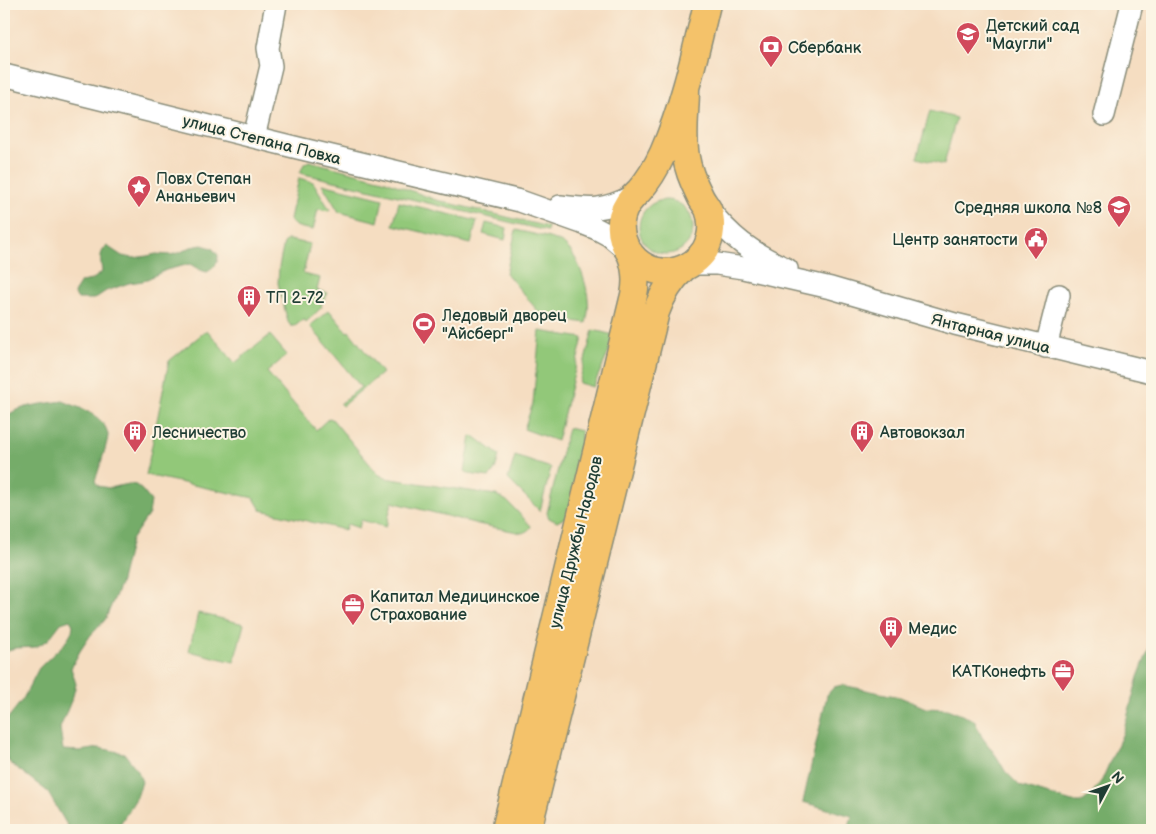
<svg xmlns="http://www.w3.org/2000/svg" width="1156" height="834" viewBox="0 0 1156 834" font-family="'Balsamiq Sans',sans-serif">
<style>
.green{fill:#92c879;stroke:#588256}
.forest{fill:#75ac69;stroke:#4a744e}
.lines{fill:none;stroke-linecap:round;stroke-linejoin:round}
.minor-casing{stroke:#8a8d7a;stroke-width:24}
.major-casing{stroke:#8a8d7a;stroke-width:29}
.minor{stroke:#fff;stroke-width:21}
.major{stroke:#f4c26a;stroke-width:26}
.labels{text-anchor:middle;stroke-width:4;stroke-linejoin:round;paint-order:stroke}
.poi-label{font-size:16px;fill:#1f3d34;stroke:#fcf5e5;text-anchor:start}
.street-label{font-size:16px;fill:#1f3d34;stroke:#fcf5e5}
</style>
<rect width="100%" height="100%" fill="#fcf5e5"/>
<filter id="ink" filterUnits="userSpaceOnUse"><feTurbulence type="fractalNoise" baseFrequency=".02" numOctaves="2"/><feDisplacementMap in="SourceGraphic" scale="10" xChannelSelector="R" yChannelSelector="G"/><feConvolveMatrix kernelMatrix="1 2 1 2 8 2 1 2 1" color-interpolation-filters="sRGB"/></filter>
<filter id="wash" filterUnits="userSpaceOnUse"><feTurbulence type="fractalNoise" baseFrequency=".0096" numOctaves="4" result="noise"/><feDisplacementMap in="SourceGraphic" scale="20" xChannelSelector="R" yChannelSelector="G"/><feGaussianBlur stdDeviation="1.12" result="paint"/><feColorMatrix in="noise" values="0 0 0 0 0 0 0 0 0 0 0 0 0 0 0 0 0 1.4 0 .05"/><feComposite in="paint" operator="in"/></filter>
<g filter="url(#wash)">
<rect width="100%" height="100%" fill="#f5ddc1"/>
<!-- green -->
<path class="green" d="M930,111L956,118L944,165L917,158Z
M309,161L383,180L436,200L548,227L547,231L300,173L304,164Z
M299,178L313,182L330,210L329,211L318,209L313,230C305,228 292,228 290,219Z
M322,184L383,199L378,222L339,212Z
M639 227a27 27 0 1 1 54 0a27 27 0 1 1-54 0Z
M399,202L477,221L471,244L393,225Z
M486,223L507,228L505,240L483,234Z
M516,230C531,234 548,236 562,243C576,251 587,283 588,299C589,307 588,315 586,323L542,316L506,273Z
M287,240H289L310,244L303,274L320,278L317,290L328,293L321,305L322,307L306,322L304,319L295,326H291L288,322L278,283L279,267L284,243Z
M329,310L347,332L349,331L382,373L342,406L340,404L361,387L310,326Z
M207,330L235,363L270,335L287,355L267,372L316,430L329,418L332,419L378,474L385,478L496,495L507,501L531,526C530,530 525,532 522,533L478,524L392,502L386,527L361,520L359,528L347,524L345,530L261,510L254,498L146,475L169,361Z
M593,330L614,335L612,345L593,387L579,383Z
M540,331L583,338L557,441L524,429L533,403Z
M568,428L581,431V463L568,516L557,522L549,518L547,513Z
M471,436L475,437L499,455C497,462 496,472 489,477L469,474L465,471Z
M515,456L551,468L540,511L508,479Z
M198,613L244,624L234,662L189,651Z"/>
<!-- forest -->
<path class="forest" d="M202,245L212,248L218,255C218,264 214,268 207,272L200,270L190,264L166,270L143,281L129,283L106,291L94,299H78L74,293L81,282L92,280L102,272C101,262 98,253 107,246L122,256L133,258L147,256L156,254L171,255L181,252L191,247Z
M63,401C79,408 105,415 108,435C108,442 98,472 95,481L98,486L109,488L129,484L136,485L142,490L151,501L149,514L131,540L120,585L105,620L90,636L80,651L71,668L76,684L73,696L60,728L63,750L80,751L99,748L124,753L138,771L142,782L137,797L120,824V830H66L67,825L47,791L9,762L4,751V723L23,699L39,668L65,643L72,631L73,625L70,620L61,623L48,640L36,647L15,648L4,653V419C15,405 46,404 63,401Z
M1152,641V830H848L852,816L803,802L827,695L834,687L842,685L900,697L926,708L947,709L974,720L982,737L997,757L1005,771L1020,786L1072,802H1082L1090,796L1102,780L1112,757L1123,733L1138,677Z"/>
</g>
<g filter="url(#ink)">
<g class="lines">
<!-- minor casing -->
<g class="minor-casing">
<path id="minor" d="M4,75L298,148L520,201L582,223L597,229L610,236L630,253
M1104,115L1132,4
M254,137L271,66L268,48L276,4
M560,206C593,210 602,211 633,196
M706,206C731,238 750,252 787,269
M688,266L696,264H717L743,268L831,288L955,324L1152,372
M1046,347L1059,295"/>
</g>
<!-- major casing -->
<g class="major-casing">
<path id="major" d="M686,89C686,111 682,135 686,157C688,171 694,184 700,196C702,201 706,205 708,209C713,222 712,237 705,250C699,259 689,267 678,270C664,274 648,271 636,260C624,249 618,232 622,216C625,205 631,198 639,191C649,180 657,166 663,153C684,105 695,54 707,4
M505,830L634,295C637,280 636,268 630,253
M528,830L656,312C662,295 670,281 683,269"/>
</g>
<!-- minor -->
<use href="#minor" class="minor"/>
<!-- major -->
<use href="#major" class="major"/>
</g>
</g>
<!-- icons -->
<defs>
<g id="school-pin" transform="scale(1.25)"><path d="M0 17L-7.5 6A9.5 9.5 0 1 1 7.5 6Z" fill="#d1495b" stroke="#fcf5e5"/><path d="M0-5L7-2L0 1L-7-2ZM-4 1L0 2.5L4 1V4Q0 6-4 4Z" fill="#fff"/></g>
<g id="bank-pin" transform="scale(1.25)"><path d="M0 17L-7.5 6A9.5 9.5 0 1 1 7.5 6Z" fill="#d1495b" stroke="#fcf5e5"/><path d="M-6-4H6V4H-6ZM0-2.3a2.3 2.3 0 1 0 0 4.6a2.3 2.3 0 1 0 0-4.6Z" fill="#fff"/></g>
<g id="sight-pin" transform="scale(1.25)"><path d="M0 17L-7.5 6A9.5 9.5 0 1 1 7.5 6Z" fill="#d1495b" stroke="#fcf5e5"/><path d="M0-6L1.8-2.2L6-1.7L2.9 1.2L3.7 5.4L0 3.3L-3.7 5.4L-2.9 1.2L-6-1.7L-1.8-2.2Z" fill="#fff"/></g>
<g id="civic-pin" transform="scale(1.25)"><path d="M0 17L-7.5 6A9.5 9.5 0 1 1 7.5 6Z" fill="#d1495b" stroke="#fcf5e5"/><path d="M-.6-6.5H3V-4.5H.6V-3L4-1V1h2V6H-6V1h2V-1L-.6-3ZM-1.2 2.5V6h2.4V2.5Z" fill="#fff"/></g>
<g id="building-pin" transform="scale(1.25)"><path d="M0 17L-7.5 6A9.5 9.5 0 1 1 7.5 6Z" fill="#d1495b" stroke="#fcf5e5"/><path d="M-4-6H4V6H1V3H-1V6H-4ZM-2.5-4.3h1.7v1.8h-1.7ZM.8-4.3h1.7v1.8H.8ZM-2.5-1h1.7V.8h-1.7ZM.8-1h1.7V.8H.8Z" fill="#fff"/></g>
<g id="stadium-pin" transform="scale(1.25)"><path d="M0 17L-7.5 6A9.5 9.5 0 1 1 7.5 6Z" fill="#d1495b" stroke="#fcf5e5"/><path d="M0-5a6.5 5 0 1 0 0 10a6.5 5 0 1 0 0-10ZM-3.5-1.8h7v3.6h-7Z" fill="#fff"/></g>
<g id="office-pin" transform="scale(1.25)"><path d="M0 17L-7.5 6A9.5 9.5 0 1 1 7.5 6Z" fill="#d1495b" stroke="#fcf5e5"/><path d="M-6-3h4V-5.5h4V-3h4V5H-6ZM-1-4.5V-3h2v-1.5ZM-6 0V1H6V0Z" fill="#fff"/></g>
</defs>
<g fill-rule="evenodd">
<use href="#school-pin" x="968" y="34"/>
<use href="#bank-pin" x="771" y="47"/>
<use href="#sight-pin" x="139" y="187"/>
<use href="#school-pin" x="1119" y="207"/>
<use href="#civic-pin" x="1036" y="239"/>
<use href="#building-pin" x="249" y="297"/>
<use href="#stadium-pin" x="424" y="324"/>
<use href="#building-pin" x="135" y="432"/>
<use href="#building-pin" x="862" y="432"/>
<use href="#office-pin" x="353" y="605"/>
<use href="#building-pin" x="891" y="628"/>
<use href="#office-pin" x="1063" y="671"/>
</g>
<g class="labels">
<!-- poi labels -->
<g class="poi-label">
<text x="986" y="31">Детский сад<tspan x="986" dy="18">"Маугли"</tspan></text>
<text x="788" y="53">Сбербанк</text>
<text x="156" y="184">Повх Степан<tspan x="156" dy="18">Ананьевич</tspan></text>
<text x="1102" y="213" text-anchor="end">Средняя школа №8</text>
<text x="1018" y="245" text-anchor="end">Центр занятости</text>
<text x="266" y="303">ТП 2-72</text>
<text x="442" y="321">Ледовый дворец<tspan x="442" dy="18">"Айсберг"</tspan></text>
<text x="152" y="438">Лесничество</text>
<text x="880" y="438">Автовокзал</text>
<text x="370" y="602">Капитал Медицинское<tspan x="370" dy="18">Страхование</tspan></text>
<text x="908" y="634">Медис</text>
<text x="1046" y="677" text-anchor="end">КАТКонефть</text>
</g>
<!-- street labels -->
<g class="street-label">
<text transform="translate(262 139) rotate(14)" y="6">улица Степана Повха</text>
<text transform="translate(991 333) rotate(14)" y="6">Янтарная улица</text>
<text transform="translate(575 542) rotate(-76)" y="6">улица Дружбы Народов</text>
</g>
</g>
<!-- margin -->
<rect width="1156" height="834" fill="none" stroke="#fcf5e5" stroke-width="20"/>
<!-- north arrow -->
<g transform="translate(1108 786) rotate(49)" stroke="#fcf5e5" stroke-width="4" paint-order="stroke">
<path d="M0-4L9 19L0 12L-9 19Z" fill="#1f3d34"/>
<text y="-8" font-size="14" font-weight="bold" text-anchor="middle" fill="#1f3d34">N</text>
</g>
</svg>
